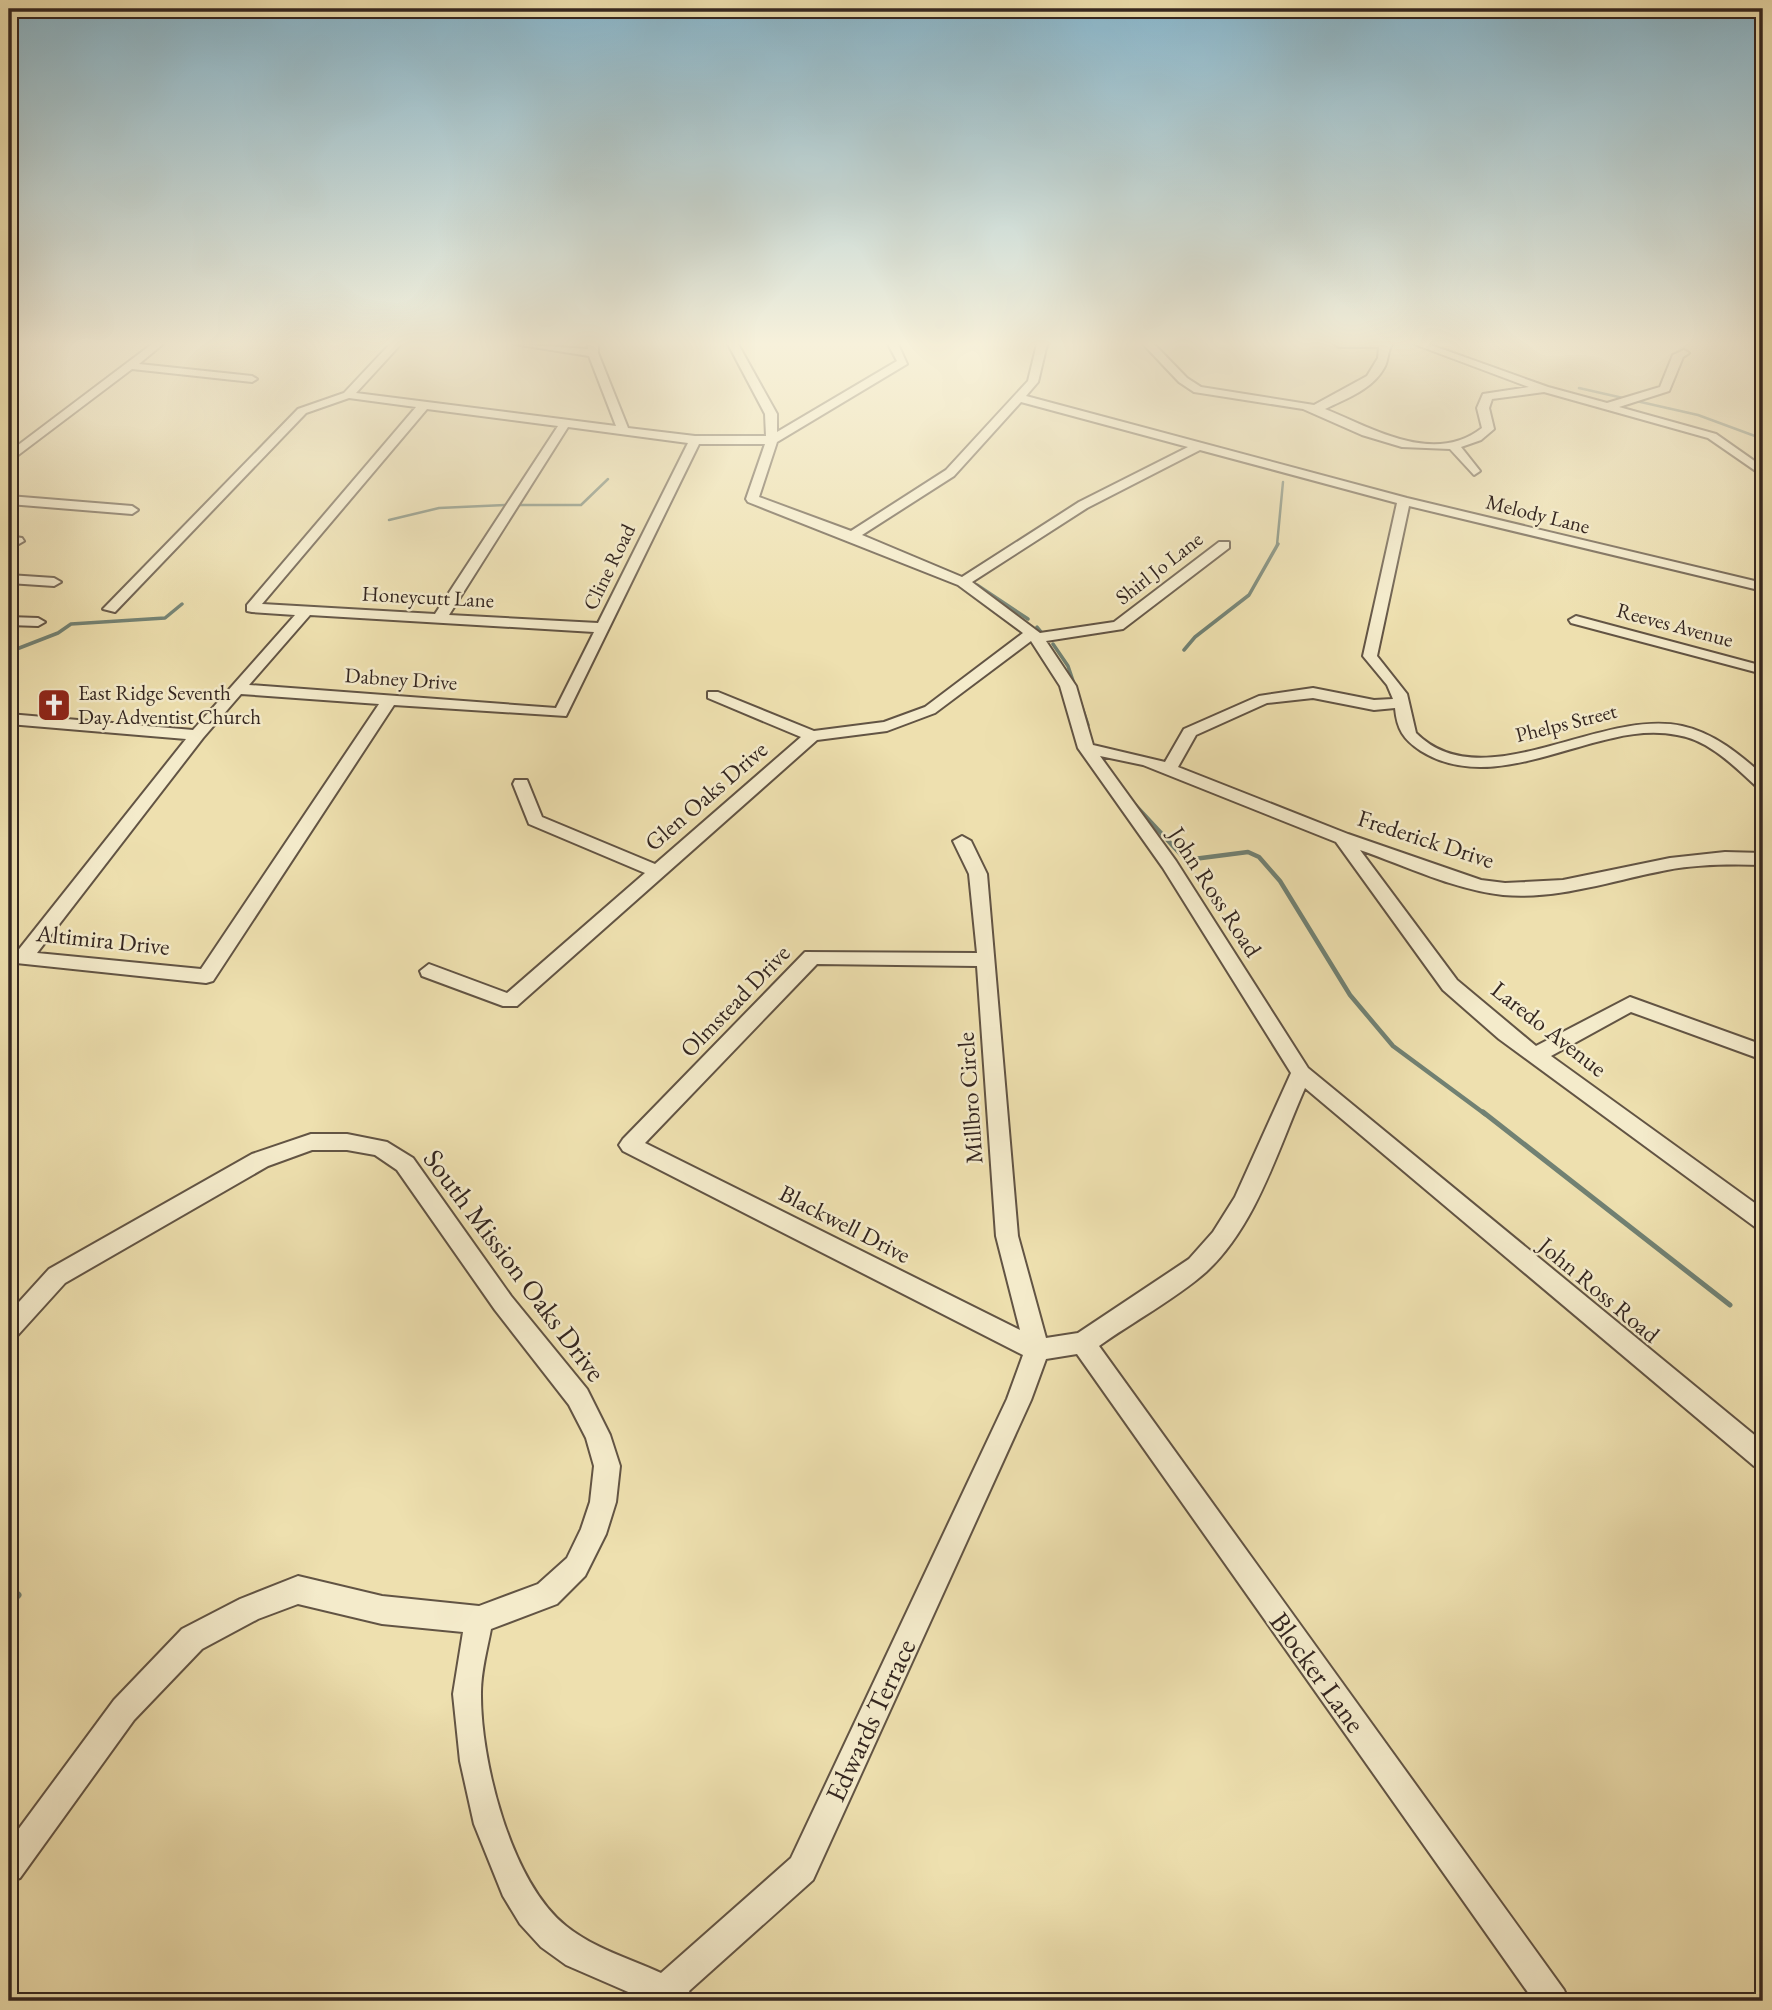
<svg xmlns="http://www.w3.org/2000/svg" width="1772" height="2010" viewBox="0 0 1772 2010" font-family="'EB Garamond',serif">
<style>
.lines{fill:none;stroke-linecap:round;stroke-linejoin:round}
.stream-far4{stroke:#718173;stroke-width:2.5}
.stream-far3{stroke:#718173;stroke-width:3.5}
.stream-far2{stroke:#718173;stroke-width:4.5}
.stream-far1{stroke:#718173;stroke-width:5}
.stream{stroke:#718173;stroke-width:7}
.minor-casing{stroke:#625444;stroke-width:4}
.minor{fill:#f4ebcb;fill-rule:evenodd}
.labels{text-anchor:middle;stroke-width:5;stroke-linejoin:round;paint-order:stroke}
.far-street-label{font-size:21px;fill:#342620;stroke:#f4ebcb}
.far-poi-label{font-size:21px;fill:#342620;stroke:#f4ebcb;text-anchor:start}
.street-label{font-size:24px;fill:#342620;stroke:#f4ebcb}
.near-street-label{font-size:28px;fill:#342620;stroke:#f4ebcb}
</style>
<rect width="100%" height="100%" fill="#eee0af"/>
<filter id="stains"><feTurbulence type="fractalNoise" baseFrequency=".00286" numOctaves="4"/><feColorMatrix values="0 0 0 0 .2 0 0 0 0 .09 0 0 0 0 .02 0 0 0 .5 -.17"/></filter>
<radialGradient id="worn" r=".72"><stop offset=".6" stop-color="#630" stop-opacity="0"/><stop offset="1" stop-color="#630" stop-opacity=".3"/></radialGradient>
<g class="lines">
<!-- stream-far4 -->
<path class="stream-far4" d="M1579,388L1698,415L1763,439
M520,505H581L608,479
M389,520L439,508L505,505
M1277,545L1283,482"/>
<!-- stream-far3 -->
<path class="stream-far3" d="M977,585L1028,619
M1037,627L1042,633
M1053,644L1068,666L1088,725
M1184,650L1195,637L1249,595L1278,544
M9,652L58,633L71,624L165,618L182,604"/>
<!-- stream-far2 -->
<path class="stream-far2" d="M1134,804L1186,860L1248,852L1259,857L1280,881L1350,995L1393,1046L1485,1114"/>
<!-- stream-far1 -->
<path class="stream-far1" d="M1483,1112L1730,1305"/>
<!-- stream -->
<path class="stream" d="M9,1604L18,1595"/>
<!-- minor casing -->
<g class="minor-casing">
<path id="minor" d="M152,344H163L139,364L252,376L257,379L252,382L132,369L9,462V452Z
M390,344H401L356,393L616,426L589,356L514,344L588,349V344H598V353L628,428L695,436H766L765,414L728,344H738L777,414V432L897,361L888,344H898L907,364L777,442L759,497L851,531L946,470L1028,381L1037,344H1047L1038,382L1026,396L1407,498L1763,583V591L1409,506L1377,656L1407,694L1416,733C1483,800 1600,708 1682,726C1714,733 1739,754 1763,775V788L1757,787C1735,767 1708,739 1677,735C1656,731 1634,733 1613,738C1552,751 1480,788 1421,751C1403,739 1397,729 1395,708L1374,710L1313,698L1267,703L1196,735L1178,767L1348,834L1481,880L1505,883L1563,880L1670,858L1725,852L1763,853V865C1731,864 1699,864 1667,870C1614,880 1558,900 1503,895C1455,890 1406,866 1360,850L1457,980L1536,1046L1630,997L1763,1045V1060L1631,1012L1551,1056L1763,1209V1230L1755,1227L1499,1039L1443,990L1336,842L1143,765L1100,756L1176,861L1308,1068L1763,1442V1470L1754,1466L1305,1088C1278,1149 1256,1226 1206,1272C1177,1298 1131,1323 1099,1346L1564,1990L1569,2001H1534L1077,1354L1046,1359L1031,1400L813,1880L689,1991L693,2001H649L566,1965L541,1947L520,1924L503,1896L474,1824L460,1761L453,1694L463,1632L382,1624L298,1604L258,1619L202,1649L134,1720L20,1878L9,1882V1842L114,1700L182,1629L240,1599L298,1576L382,1596L479,1606L538,1584L567,1558L581,1529L590,1502L594,1466L586,1438L569,1405L495,1310L397,1170L375,1155L347,1150H312L268,1166L65,1283L17,1336L9,1339V1313L49,1269L252,1154L311,1134H347L387,1142L413,1158L511,1296L587,1389L610,1435L620,1466L616,1502L606,1534L585,1576L557,1604L491,1629C487,1650 481,1671 481,1692C480,1760 511,1883 566,1926C595,1949 628,1958 661,1973L791,1858L1007,1399L1023,1355L623,1151L619,1145L623,1139L805,952L977,953L969,874L953,841L962,836L971,841L987,874L1018,1236L1046,1338L1078,1333L1189,1259L1213,1232L1235,1197L1291,1073L1163,868L1078,748L1060,686L1031,641L935,713L887,731L817,740L517,1006H503L422,976L420,971L429,964L507,993L645,873L529,824L513,784L515,780H527L542,817L655,864L801,737L708,698V692H718L814,731L884,722L925,707L1023,633L958,585L748,502L746,499L765,444H699L566,716L394,705L213,981L206,983L16,963L14,958L16,953L186,739L9,724V714L193,730L295,615L252,612L247,611V605L416,407L349,398L306,413L115,612L103,609L298,409L344,393ZM1021,402L1188,447L1079,502L962,577L862,535L954,476ZM427,409L558,426L435,614L262,604ZM568,427L688,443L598,623L449,615ZM1200,450L1397,503L1363,656L1387,685L1393,699L1374,700L1313,688L1259,696L1184,729L1165,762L1093,745L1076,686L1046,641L1123,629L1229,548V542H1219L1114,622L1040,633L972,582L1087,508ZM310,615L594,632L556,708L249,685ZM241,694L379,704L201,969L37,953L203,738ZM817,964L977,966L996,1236L1020,1330L645,1143Z
M1143,344H1154L1187,378L1201,387L1314,405L1367,376L1378,358L1379,347H1339L1334,344H1393C1387,349 1389,360 1384,368C1372,390 1345,399 1325,409C1372,428 1434,466 1482,428L1477,408L1483,394L1529,387L1414,344H1428L1548,387L1607,403L1660,387L1673,355L1684,350L1689,353L1683,357L1669,391L1619,407L1716,434L1763,467V476L1708,438L1544,392L1492,399L1489,408L1494,429L1481,440L1461,447L1480,471L1474,475L1450,449L1402,447L1362,435L1303,409L1194,392L1179,382Z
M9,496L132,506L138,510L132,514L9,504Z
M9,536L22,538L24,541L17,545L9,544Z
M9,575L54,578L61,582L54,586L9,583Z
M1576,616L1763,666V674L1571,623L1569,620Z
M9,617L38,618L45,622L38,626L9,625Z"/>
</g>
<!-- minor -->
<use href="#minor" class="minor"/>
</g>
<!-- sky -->
<linearGradient id="sky" x2="0" y2="1"><stop stop-color="#88b8cf"/><stop offset="0.55" stop-color="#f7f1db"/><stop offset="1" stop-color="#f7f1db" stop-opacity="0"/></linearGradient>
<rect width="1772" height="625" fill="url(#sky)"/>
<!-- icons -->
<defs>
<g id="church-square" transform="scale(1.75)"><rect x="-9" y="-9" width="18" height="18" rx="4" fill="#8f2418" stroke="#f4ebcb"/><path d="M-1.2-6h2.4v3.5h3.3v2.4h-3.3V6h-2.4V-.1h-3.3v-2.4h3.3Z" fill="#fff"/></g>
</defs>
<g fill-rule="evenodd">
<use href="#church-square" x="54" y="705"/>
</g>
<g class="labels">
<!-- far-street labels -->
<g class="far-street-label">
<text transform="translate(1538 514) rotate(14)" y="7">Melody Lane</text>
<text transform="translate(609 567) rotate(-64)" y="7">Cline Road</text>
<text transform="translate(1159 568) rotate(-38)" y="7">Shirl Jo Lane</text>
<text transform="translate(428 597) rotate(3)" y="7">Honeycutt Lane</text>
<text transform="translate(1675 625) rotate(15)" y="7">Reeves Avenue</text>
<text transform="translate(401 679) rotate(4)" y="7">Dabney Drive</text>
<text transform="translate(1566 723) rotate(-14)" y="7">Phelps Street</text>
</g>
<!-- far-poi labels -->
<g class="far-poi-label">
<text x="78" y="700">East Ridge Seventh<tspan x="78" dy="24">Day Adventist Church</tspan></text>
</g>
<!-- street labels -->
<g class="street-label">
<text transform="translate(706 796) rotate(-41)" y="8">Glen Oaks Drive</text>
<text transform="translate(1426 839) rotate(18)" y="8">Frederick Drive</text>
<text transform="translate(1215 892) rotate(57)" y="8">John Ross Road</text>
<text transform="translate(103 940) rotate(6)" y="8">Altimira Drive</text>
<text transform="translate(735 1001) rotate(-46)" y="8">Olmstead Drive</text>
<text transform="translate(1549 1029) rotate(38)" y="8">Laredo Avenue</text>
<text transform="translate(970 1098) rotate(-94)" y="8">Millbro Circle</text>
<text transform="translate(845 1224) rotate(27)" y="8">Blackwell Drive</text>
<text transform="translate(1599 1290) rotate(40)" y="8">John Ross Road</text>
</g>
<!-- near-street labels -->
<g class="near-street-label">
<text transform="translate(515 1265) rotate(53)" y="10">South Mission Oaks Drive</text>
<text transform="translate(1318 1672) rotate(54)" y="10">Blocker Lane</text>
<text transform="translate(870 1720) rotate(-65)" y="10">Edwards Terrace</text>
</g>
</g>
<!-- margin -->
<rect width="1772" height="2010" fill="none" stroke="#eee0af" stroke-width="35"/>
<rect x="10" y="10" width="1751" height="1989" fill="none" stroke="#342620" stroke-width="3.5"/>
<rect x="18" y="18" width="1737" height="1975" fill="none" stroke="#342620" stroke-width="2"/>
<rect width="100%" height="100%" filter="url(#stains)"/>
<rect width="100%" height="100%" fill="url(#worn)"/>
</svg>
